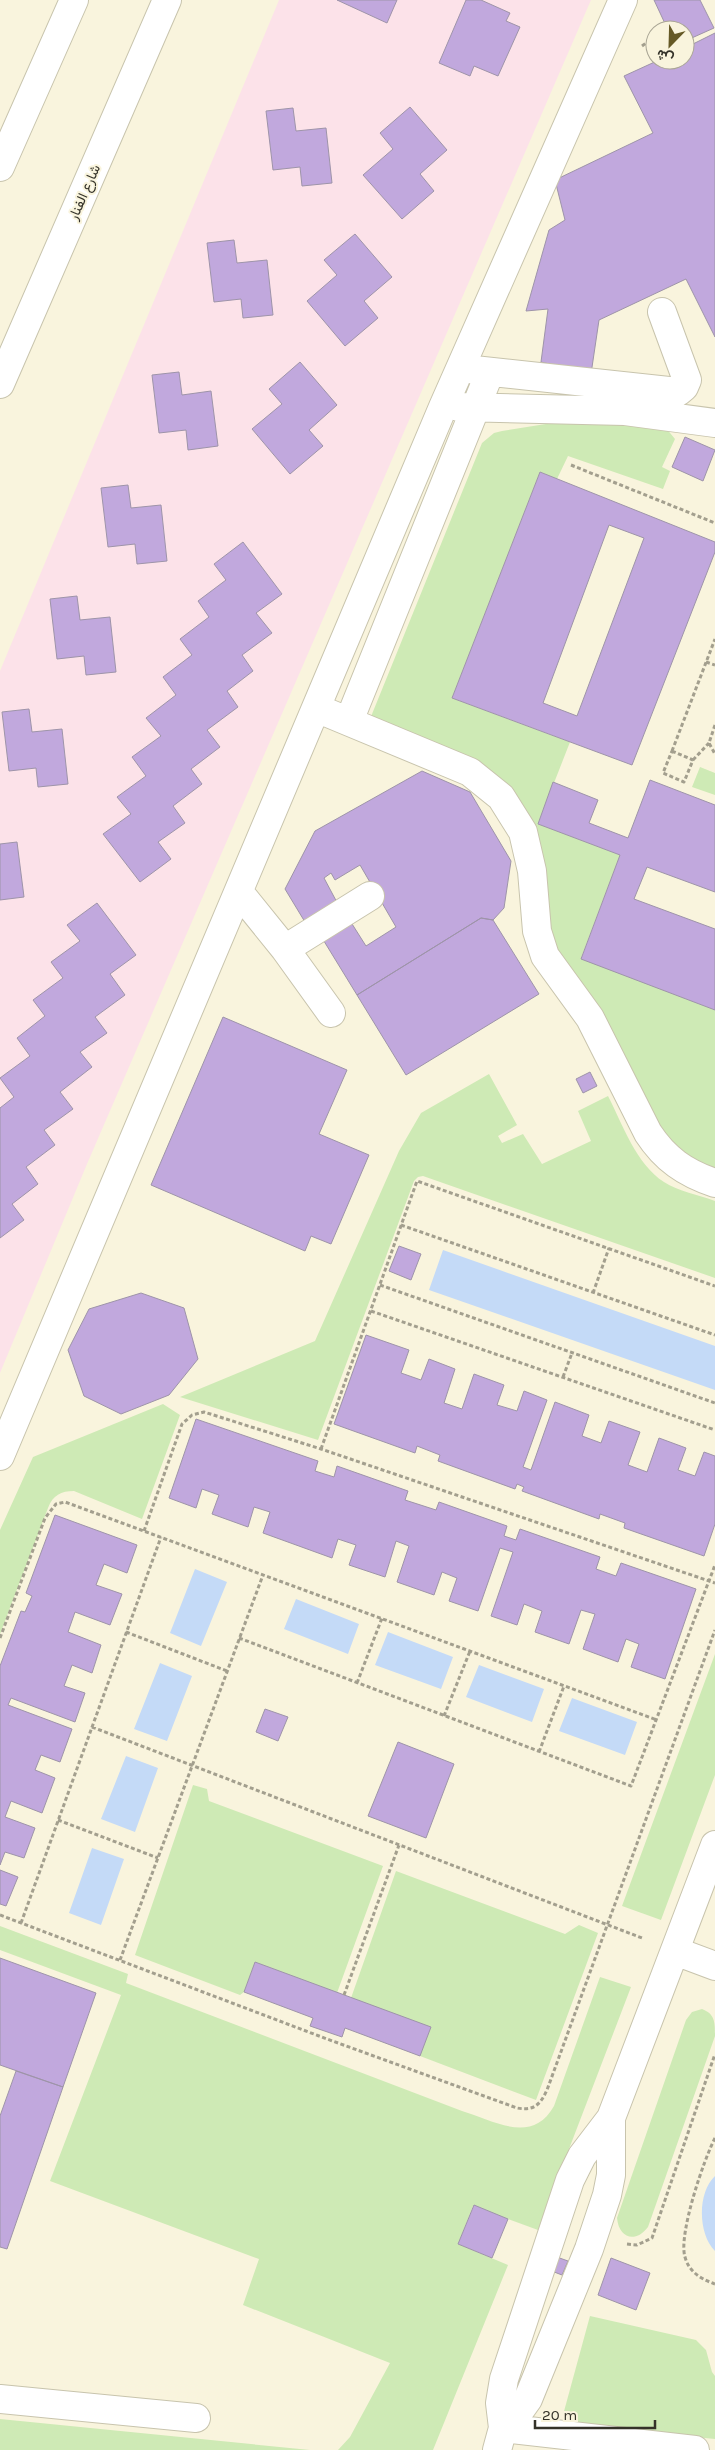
<svg xmlns="http://www.w3.org/2000/svg" width="715" height="2450" viewBox="0 0 715 2450" font-family="Karla,Vazirmatn,sans-serif">
<style>
.commercial{fill:#fce2e9}
.green{fill:#ceeab5}
.water{fill:#c4daf7}
.building{fill:#c1a8dd;stroke:#9e94a9;fill-rule:evenodd}
.lines{fill:none;stroke-linecap:round;stroke-linejoin:round}
.minor-casing{stroke:#c8c4ad;stroke-width:30}
.major-casing{stroke:#c8c4ad;stroke-width:30}
.path{stroke:#a39f8e;stroke-width:3;stroke-dasharray:4 2.5;stroke-linecap:butt}
.minor{stroke:#fff;stroke-width:28}
.major{stroke:#fff;stroke-width:28}
.labels{text-anchor:middle;stroke-width:4;stroke-linejoin:round;paint-order:stroke}
.street-label{font-size:14px;fill:#343229;stroke:#f9f4dd}
</style>
<rect width="100%" height="100%" fill="#f9f4dd"/>
<!-- commercial -->
<path class="commercial" d="M279,0H591L87,1164L0,1373V671Z"/>
<!-- green -->
<path class="green" d="M571,420L666,428L675,439L662,467L670,471L663,489L568,456L557,479L540,472L452,698L570,742L538,824L620,855L581,958L715,1010V1172L670,1145L565,964L550,933L530,821L370,719L482,443L494,433L502,431Z
M700,767L715,773V795L692,787Z
M489,1074L517,1125L498,1136L502,1143L523,1134L542,1164L591,1141L578,1111L608,1096C623,1125 636,1164 664,1182C678,1191 699,1195 715,1201V1278L423,1176L418,1177L414,1181L318,1440L180,1397L315,1341L399,1151L421,1113Z
M163,1404L180,1415L142,1519L74,1491C61,1491 53,1495 48,1508L0,1634V1530L33,1457Z
M715,1654V1775L661,1920L622,1906Z
M193,1785L207,1789L209,1801L383,1866L337,1993L255,1962L244,1992L240,1995L135,1955Z
M396,1871L565,1934L579,1925L598,1933L536,2100L420,2056L351,1998Z
M0,1926L128,1974L126,1983L462,2111C495,2121 532,2145 554,2106L600,1977L631,1987L538,2230L473,2206L458,2244L508,2265L433,2450H338L350,2437L390,2363L243,2305L259,2259L50,2181L121,1995L0,1950Z
M702,2009C715,2014 715,2022 715,2036L648,2227C636,2243 619,2239 617,2218L686,2020L692,2012Z
M590,2316L696,2340L706,2350L712,2372L715,2376V2439L574,2425L563,2415Z
M0,2419L310,2450H0Z"/>
<!-- water -->
<path class="water" d="M443,1250L715,1346V1390L429,1290Z
M195,1569L227,1582L201,1646L170,1633Z
M296,1599L359,1624L348,1654L284,1629Z
M388,1632L453,1657L441,1689L375,1665Z
M160,1663L192,1676L167,1741L134,1729Z
M479,1665L544,1689L532,1722L466,1697Z
M572,1698L637,1722L625,1755L559,1731Z
M126,1756L158,1768L135,1832L101,1819Z
M92,1848L124,1859L101,1925L69,1913Z
M715,2176V2251C698,2234 697,2193 715,2176Z"/>
<!-- building -->
<path class="building" d="M337,0H397L387,23Z
M466,0H481L510,13L506,21L520,27L498,76L474,66L470,76L439,63Z
M654,0H700L714,28L685,41V30H668Z
M715,33V337L686,279L599,320L591,374L541,362L548,309L526,311L549,230L565,220L555,180L653,133L624,76L659,60H685V48Z
M410,107L447,150L420,174L434,191L402,219L363,175L393,149L380,133Z
M293,108L296,131L326,128L332,183L302,186L300,167L273,170L266,111Z
M355,234L392,277L364,301L378,318L345,346L307,301L337,275L324,260Z
M234,240L237,263L267,260L273,315L243,318L241,299L214,302L207,243Z
M300,362L337,405L309,430L323,446L290,474L252,429L282,404L269,389Z
M179,372L182,395L211,391L218,446L188,450L186,430L159,433L152,375Z
M685,437L715,450L703,481L672,467Z
M540,472L715,542V552L632,765L452,698ZM609,525L644,538L577,716L543,703Z
M128,485L131,508L161,505L167,561L137,564L135,544L108,547L101,488Z
M243,542L282,594L256,613L272,633L242,655L253,671L227,691L238,707L207,730L220,747L191,769L202,784L173,806L185,823L158,842L171,859L140,882L103,834L131,814L117,797L146,776L132,757L161,736L146,718L176,695L163,677L192,655L180,639L209,617L198,601L226,580L214,564Z
M77,596L80,620L110,617L116,672L86,675L84,656L57,659L50,599Z
M29,709L32,732L62,729L68,784L38,787L36,768L9,771L2,712Z
M422,771L470,792L511,861L504,908L493,920L481,918L357,995L319,933L347,916L366,946L396,927L360,865L335,880L331,873L324,878L340,908L308,927L285,889L315,831Z
M650,780L715,805V892L647,867L634,899L715,929V1010L581,959L620,855L538,824L553,782L598,800L589,823L628,838Z
M17,842L24,897L0,900V844Z
M97,903L136,955L110,974L125,995L95,1017L107,1033L80,1052L92,1067L60,1092L73,1109L44,1130L55,1145L26,1167L38,1184L12,1204L24,1220L0,1238V1108L14,1097L0,1078L30,1056L17,1038L45,1016L33,1000L63,978L51,962L80,941L67,925Z
M481,918L493,920L539,994L406,1075L357,995Z
M223,1017L347,1070L319,1134L369,1155L331,1244L311,1236L305,1251L151,1185Z
M590,1072L597,1086L583,1093L576,1079Z
M399,1246L421,1254L411,1280L389,1271Z
M141,1293L184,1308L198,1359L169,1395L121,1414L84,1396L68,1350L89,1309Z
M366,1335L409,1350L401,1373L421,1380L429,1359L455,1369L444,1403L462,1409L474,1374L504,1385L497,1405L517,1411L524,1391L547,1400L523,1467L531,1470L555,1402L589,1415L582,1436L601,1443L609,1421L640,1432L628,1465L647,1472L659,1438L686,1448L678,1470L695,1476L704,1452L715,1456V1524L704,1556L624,1528L625,1523L600,1514L599,1519L522,1491L524,1487L517,1484L515,1489L438,1461L440,1455L417,1446L415,1453L334,1424Z
M196,1419L318,1461L315,1471L334,1477L337,1466L408,1491L405,1500L436,1510L439,1502L507,1526L504,1536L516,1540L520,1529L600,1557L596,1569L616,1576L621,1563L696,1589L665,1679L631,1667L639,1644L626,1639L618,1662L583,1649L595,1614L581,1610L569,1644L535,1632L542,1611L524,1604L517,1625L491,1616L513,1552L500,1548L478,1611L449,1601L457,1578L442,1572L434,1595L397,1582L409,1546L396,1541L385,1577L349,1565L356,1545L338,1539L332,1558L263,1533L270,1512L254,1507L248,1527L212,1514L219,1495L202,1489L196,1508L169,1498Z
M55,1515L137,1545L127,1573L104,1564L96,1585L122,1594L110,1625L75,1612L68,1632L101,1645L92,1673L72,1665L64,1686L85,1693L75,1722L11,1698L8,1705L72,1729L60,1762L41,1755L35,1770L55,1778L42,1813L11,1801L5,1817L35,1828L24,1858L5,1852L0,1865V1666L21,1611L25,1612L32,1596L26,1593Z
M265,1709L288,1717L278,1741L256,1732Z
M398,1742L454,1764L426,1838L368,1816Z
M0,1870L18,1877L6,1906L0,1904Z
M0,1958L96,1993L63,2087L0,2065Z
M255,1962L431,2027L420,2056L345,2028L342,2037L310,2026L313,2018L244,1992Z
M16,2071L63,2087L7,2249L0,2247V2116Z
M474,2205L508,2219L492,2258L458,2244Z
M554,2256L568,2261L562,2275L549,2270Z
M611,2258L650,2273L636,2310L598,2295Z"/>
<g class="lines">
<!-- minor casing -->
<g class="minor-casing">
<path id="minor" d="M474,370L678,392L684,387L687,380L662,312
M459,407L625,411L715,423
M316,708L470,772L501,797L523,832L532,871L537,931L545,956L590,1018L648,1133C665,1159 685,1173 715,1183
M349,721L490,372
M239,892L285,949L331,1013
M285,949L370,896
M0,1456L443,407L623,0
M675,1951L715,1966
M0,2399L196,2418
M503,2428L513,2420L528,2399L589,2249L607,2195L611,2175V2118
M503,2428L695,2450
M497,2450L503,2428L500,2403L504,2379L570,2180L582,2156L611,2118L715,1845"/>
</g>
<!-- major casing -->
<g class="major-casing">
<path id="major" d="M0,167L74,0
M0,384L167,0"/>
</g>
<!-- path -->
<path class="path" d="M642,46L650,40
M571,465L715,523
M706,662L715,665
M715,725L709,743L715,754
M672,751L715,639
M672,751L693,760L684,782L663,773Z
M693,760L709,743
M401,1225L715,1335
M380,1285L715,1403
M593,1293L609,1248
M371,1311L715,1430
M563,1377L572,1353
M321,1449L417,1181L715,1286
M144,1531L182,1424L192,1415L204,1412L321,1449L715,1583
M126,1632L227,1671
M0,1638L45,1518L56,1504L65,1502L657,1720
M239,1638L631,1786L715,1565
M357,1683L382,1618
M444,1716L470,1651
M92,1727L642,1938
M539,1752L564,1686
M58,1820L158,1858
M0,1915L327,2039L517,2108C534,2111 540,2105 547,2090L715,1630
M21,1923L161,1537
M120,1960L263,1575
M344,1995L399,1845
M715,2138C704,2159 678,2235 685,2257C689,2272 701,2279 715,2284
M627,2244L637,2245L652,2238L715,2054"/>
<!-- minor -->
<use href="#minor" class="minor"/>
<!-- major -->
<use href="#major" class="major"/>
</g>
<g class="labels">
<!-- street labels -->
<g class="street-label">
<text transform="translate(84 192) rotate(-66)" y="5">شارع الفنار</text>
</g>
</g>
<!-- north arrow -->
<g transform="translate(670 45) rotate(203)"><circle r="24" fill="#f9f4dd" stroke="#aaa695"/>
<path d="M0-4L9 19L0 12L-9 19Z" fill="#655926"/>
<text y="-8" font-size="14" font-weight="bold" text-anchor="middle" fill="#343229">ش</text>
</g>
<!-- scale -->
<path d="M535 2420v8h120v-8" fill="none" stroke="#343229" stroke-width="2.5"/>
<text x="542" y="2420" font-size="15" fill="#343229" stroke="#f9f4dd" stroke-width="4" paint-order="stroke">20 m</text>
</svg>
